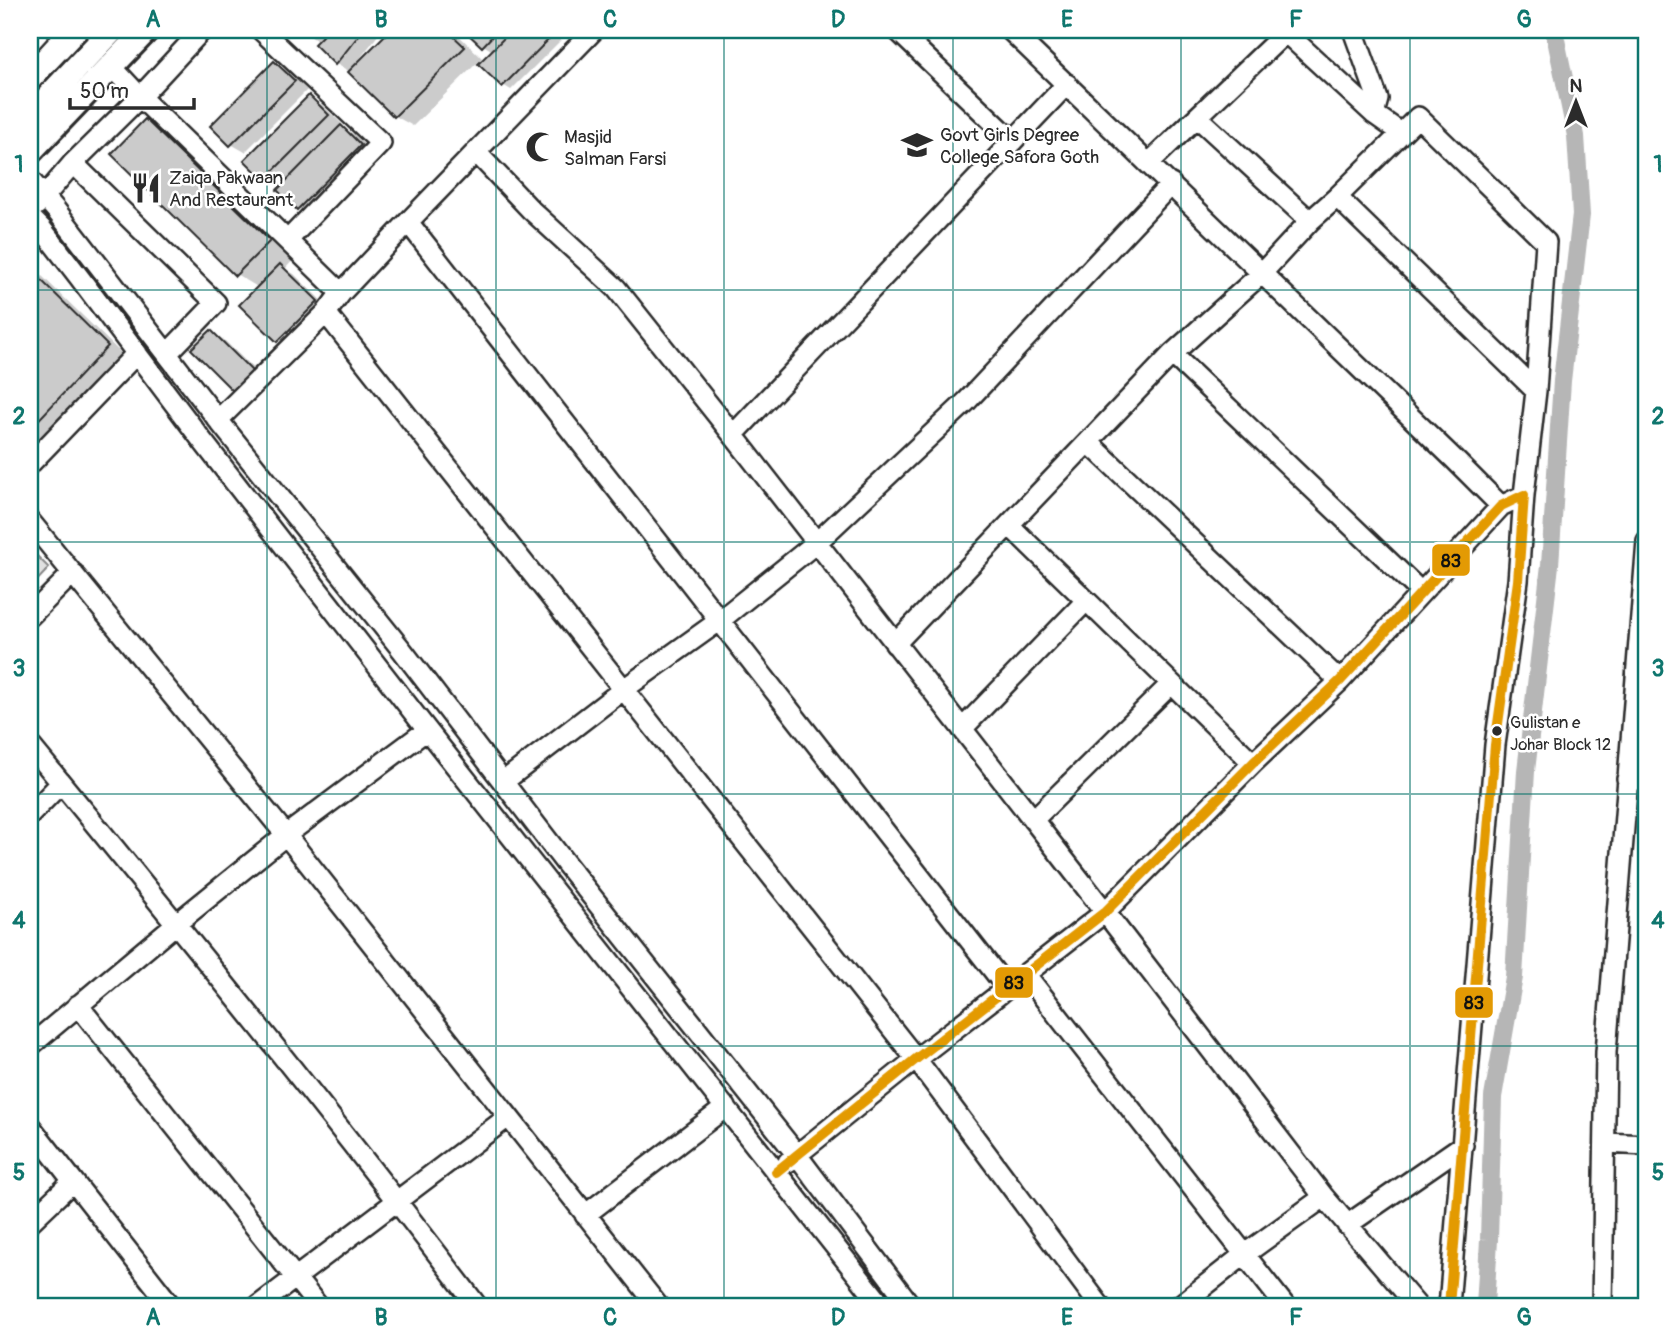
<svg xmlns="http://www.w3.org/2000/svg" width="1677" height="1336" viewBox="0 0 1677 1336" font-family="Pangolin,sans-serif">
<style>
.green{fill:#e0e0e0;stroke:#868686;stroke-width:2}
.shadow{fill:#0003}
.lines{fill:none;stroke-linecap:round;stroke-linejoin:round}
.canal{stroke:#b6b6b6;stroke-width:18}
.building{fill:#cbcbcb;stroke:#2b2b2b;stroke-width:2}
.minor-casing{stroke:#2b2b2b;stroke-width:24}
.major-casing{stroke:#2b2b2b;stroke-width:30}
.minor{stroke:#fff;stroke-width:19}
.major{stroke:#fff;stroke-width:24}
.bus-1-casing{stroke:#fff;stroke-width:16}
.bus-1{stroke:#e39a04;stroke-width:10}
.grid{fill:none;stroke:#0f766e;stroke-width:2;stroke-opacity:0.55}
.bus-dot{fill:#2b2b2b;stroke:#fff;stroke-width:2.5}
.labels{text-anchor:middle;stroke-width:5;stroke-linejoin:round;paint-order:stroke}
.bus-label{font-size:17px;fill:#2b2b2b;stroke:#fff;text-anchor:start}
.poi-label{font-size:19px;fill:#2b2b2b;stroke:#fff;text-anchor:start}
.line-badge{stroke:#fff;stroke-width:2.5}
.pale-badge-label{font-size:19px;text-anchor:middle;font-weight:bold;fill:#111}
.neatline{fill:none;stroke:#0f766e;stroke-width:2.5}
.grid-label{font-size:23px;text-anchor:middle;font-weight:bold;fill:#0f766e}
</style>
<rect width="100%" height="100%" fill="#fff"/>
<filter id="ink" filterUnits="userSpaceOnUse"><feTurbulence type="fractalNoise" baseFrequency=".0143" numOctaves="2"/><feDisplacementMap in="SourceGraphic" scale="14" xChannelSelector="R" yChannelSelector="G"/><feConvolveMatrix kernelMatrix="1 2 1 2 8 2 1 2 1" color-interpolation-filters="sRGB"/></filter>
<g filter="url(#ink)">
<!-- green -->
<path class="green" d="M30,549L49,568L30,588Z"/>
<!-- shadow -->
<path class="shadow" d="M301,30H382L354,66L355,67L393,30H453L482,58L413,126L395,116L349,71L336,64L316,44L319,42Z
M466,30H571L511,90L503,85L493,51L483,45Z
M275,64L288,71L307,90L245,152L231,144Z
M309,97L322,105L341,123L339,126L355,135L374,154L312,216L298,208L282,188L265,178Z
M145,121L172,137L295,258L285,269L294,274L330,309L291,348L278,340L259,288L236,274Z
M30,269L41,275L125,357L30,458Z
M211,332L224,340L268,383L194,349Z"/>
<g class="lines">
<!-- canal -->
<path class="canal" d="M1485,1306L1489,1240L1493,1097L1514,977L1526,771L1550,565L1562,381L1581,215L1576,136L1554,30"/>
</g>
<!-- building -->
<path class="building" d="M328,30H363L335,65L314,44Z
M390,30H447L465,47L394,117L348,72Z
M464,30H498L482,47Z
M512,30H558L502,87L478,64Z
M274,61L295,81L230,146L210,126Z
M309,95L329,115L264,180L244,160Z
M145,119L270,241L235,276L111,154Z
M341,125L361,145L297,210L277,190Z
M280,264L318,301L277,342L239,305Z
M30,269L108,346L30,429Z
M211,330L255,374L236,394L191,349Z"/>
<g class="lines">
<!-- minor casing -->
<g class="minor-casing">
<path id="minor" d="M261,30L381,143L288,240
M897,30L1013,141
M1010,30L1453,458L1501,506
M1283,30L1374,114L1401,133
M1353,30L1378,99L1374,114
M30,42L41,30
M111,66L140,97L341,293
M1197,117L1310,221
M476,152L531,210L616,288L733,435L1105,912L1324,1197L1417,1306
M73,163L216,303L167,354
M1149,163L1286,32
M30,180L55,209L218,420L402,650L566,864L797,1155L911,1306
M1337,197L1536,391
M38,204L73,163L140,97L202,30
M30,217L42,229L79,277L201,439L427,730L882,1306
M408,222L1007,988
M326,313L916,1059L1100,1306
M1172,354L1421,592
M218,420L326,313L341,293L408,222L594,30
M733,435L1067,84
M1088,442L1340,681
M30,464L137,353
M30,521L286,835L658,1306
M1009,525L1253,763
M30,616L73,573
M895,644L1172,354L1261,274L1310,221L1337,197L1418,117L1546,242L1536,391L1524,495L1518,581L1495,745L1449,1306
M962,729L1086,601
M30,745C182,930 333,1116 477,1306
M1627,779L1647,780
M503,782L624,689L719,621L816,543L966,402L1171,184
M30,815L61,783
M1033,820L1171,684
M1026,975L1285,1306
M78,1005L318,1306
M30,1046L177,923L286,835L427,730
M30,1126L171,1306
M1605,1143L1647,1145
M788,1162L916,1059L1105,912L1253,763L1340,681L1501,506L1524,495
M585,1215L726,1107
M30,1222L72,1182
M1347,1225L1463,1145
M258,1306L508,1117
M1179,1306L1245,1254L1324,1197
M1602,1306L1606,1052L1647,541"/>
</g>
<!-- major casing -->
<g class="major-casing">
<path id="major" d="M30,117L112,30
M30,151L146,30"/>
</g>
<!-- minor -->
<use href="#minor" class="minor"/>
<!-- major -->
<use href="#major" class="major"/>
<!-- bus-1 casing -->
<g class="bus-1-casing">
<path id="bus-1" d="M776,1172L916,1059L1105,912L1253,763L1340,681L1501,506L1524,495L1518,581L1495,745L1449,1306"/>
</g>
<!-- bus-1 -->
<use href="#bus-1" class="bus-1"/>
</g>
</g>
<!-- grid -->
<path class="grid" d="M267,30V1306M496,30V1306M724,30V1306M953,30V1306M1181,30V1306M1410,30V1306M30,290H1647M30,542H1647M30,794H1647M30,1046H1647"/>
<!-- icons -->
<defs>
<g id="university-bare" transform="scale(2.415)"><path d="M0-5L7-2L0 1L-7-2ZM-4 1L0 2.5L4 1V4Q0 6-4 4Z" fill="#2b2b2b" stroke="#fff" stroke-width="2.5" paint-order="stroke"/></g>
<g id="mosque-bare" transform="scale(2.415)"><path d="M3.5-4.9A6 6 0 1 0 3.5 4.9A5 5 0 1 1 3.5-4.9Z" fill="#2b2b2b" stroke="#fff" stroke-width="2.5" paint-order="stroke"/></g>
<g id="restaurant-bare" transform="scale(2.415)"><path d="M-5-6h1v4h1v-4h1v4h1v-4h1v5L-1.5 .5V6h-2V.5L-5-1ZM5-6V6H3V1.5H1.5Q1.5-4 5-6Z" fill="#2b2b2b" stroke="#fff" stroke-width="2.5" paint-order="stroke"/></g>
</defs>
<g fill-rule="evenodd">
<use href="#university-bare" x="917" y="145"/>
<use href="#mosque-bare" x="541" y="147"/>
<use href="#restaurant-bare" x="146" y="188"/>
</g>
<!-- markers -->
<circle class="bus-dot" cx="1497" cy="731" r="6"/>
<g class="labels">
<!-- bus labels -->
<g class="bus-label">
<text x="1510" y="728">Gulistan e<tspan x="1510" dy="22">Johar Block 12</tspan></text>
</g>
<!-- poi labels -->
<g class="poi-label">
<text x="940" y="141">Govt Girls Degree<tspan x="940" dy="22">College Safora Goth</tspan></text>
<text x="564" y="143">Masjid<tspan x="564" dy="22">Salman Farsi</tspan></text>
<text x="169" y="184">Zaiqa Pakwaan<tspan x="169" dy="22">And Restaurant</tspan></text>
</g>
</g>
<g class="line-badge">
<rect x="1431" y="543" width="40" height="34" rx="7" fill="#e39a04"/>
<rect x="994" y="966" width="40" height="33" rx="7" fill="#e39a04"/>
<rect x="1454" y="986" width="40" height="33" rx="7" fill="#e39a04"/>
</g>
<g class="pale-badge-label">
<text x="1451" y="567">83</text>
<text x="1014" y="989">83</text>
<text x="1474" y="1009">83</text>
</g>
<!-- margin -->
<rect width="1677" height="1336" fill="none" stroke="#fff" stroke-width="77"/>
<!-- north arrow -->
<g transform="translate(1576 102)" stroke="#ffffff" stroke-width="5" paint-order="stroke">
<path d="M0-5L12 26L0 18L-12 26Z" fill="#2b2b2b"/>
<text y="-10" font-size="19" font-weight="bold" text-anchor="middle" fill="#2b2b2b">N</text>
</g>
<!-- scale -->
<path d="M70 98v10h124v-10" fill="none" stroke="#2b2b2b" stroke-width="3.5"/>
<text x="80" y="98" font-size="21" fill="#2b2b2b" stroke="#ffffff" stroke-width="5" paint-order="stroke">50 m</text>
<rect x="38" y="38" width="1600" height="1260" class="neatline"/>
<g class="grid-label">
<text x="153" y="27">A</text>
<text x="381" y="27">B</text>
<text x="610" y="27">C</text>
<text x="838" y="27">D</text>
<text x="1067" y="27">E</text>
<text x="1296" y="27">F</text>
<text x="1524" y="27">G</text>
<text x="19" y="172">1</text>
<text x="1658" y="172">1</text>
<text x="19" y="424">2</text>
<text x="1658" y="424">2</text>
<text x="19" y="676">3</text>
<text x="1658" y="676">3</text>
<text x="19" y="928">4</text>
<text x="1658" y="928">4</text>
<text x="19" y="1180">5</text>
<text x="1658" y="1180">5</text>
<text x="153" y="1325">A</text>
<text x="381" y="1325">B</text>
<text x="610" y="1325">C</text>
<text x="838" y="1325">D</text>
<text x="1067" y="1325">E</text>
<text x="1296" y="1325">F</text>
<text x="1524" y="1325">G</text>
</g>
</svg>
